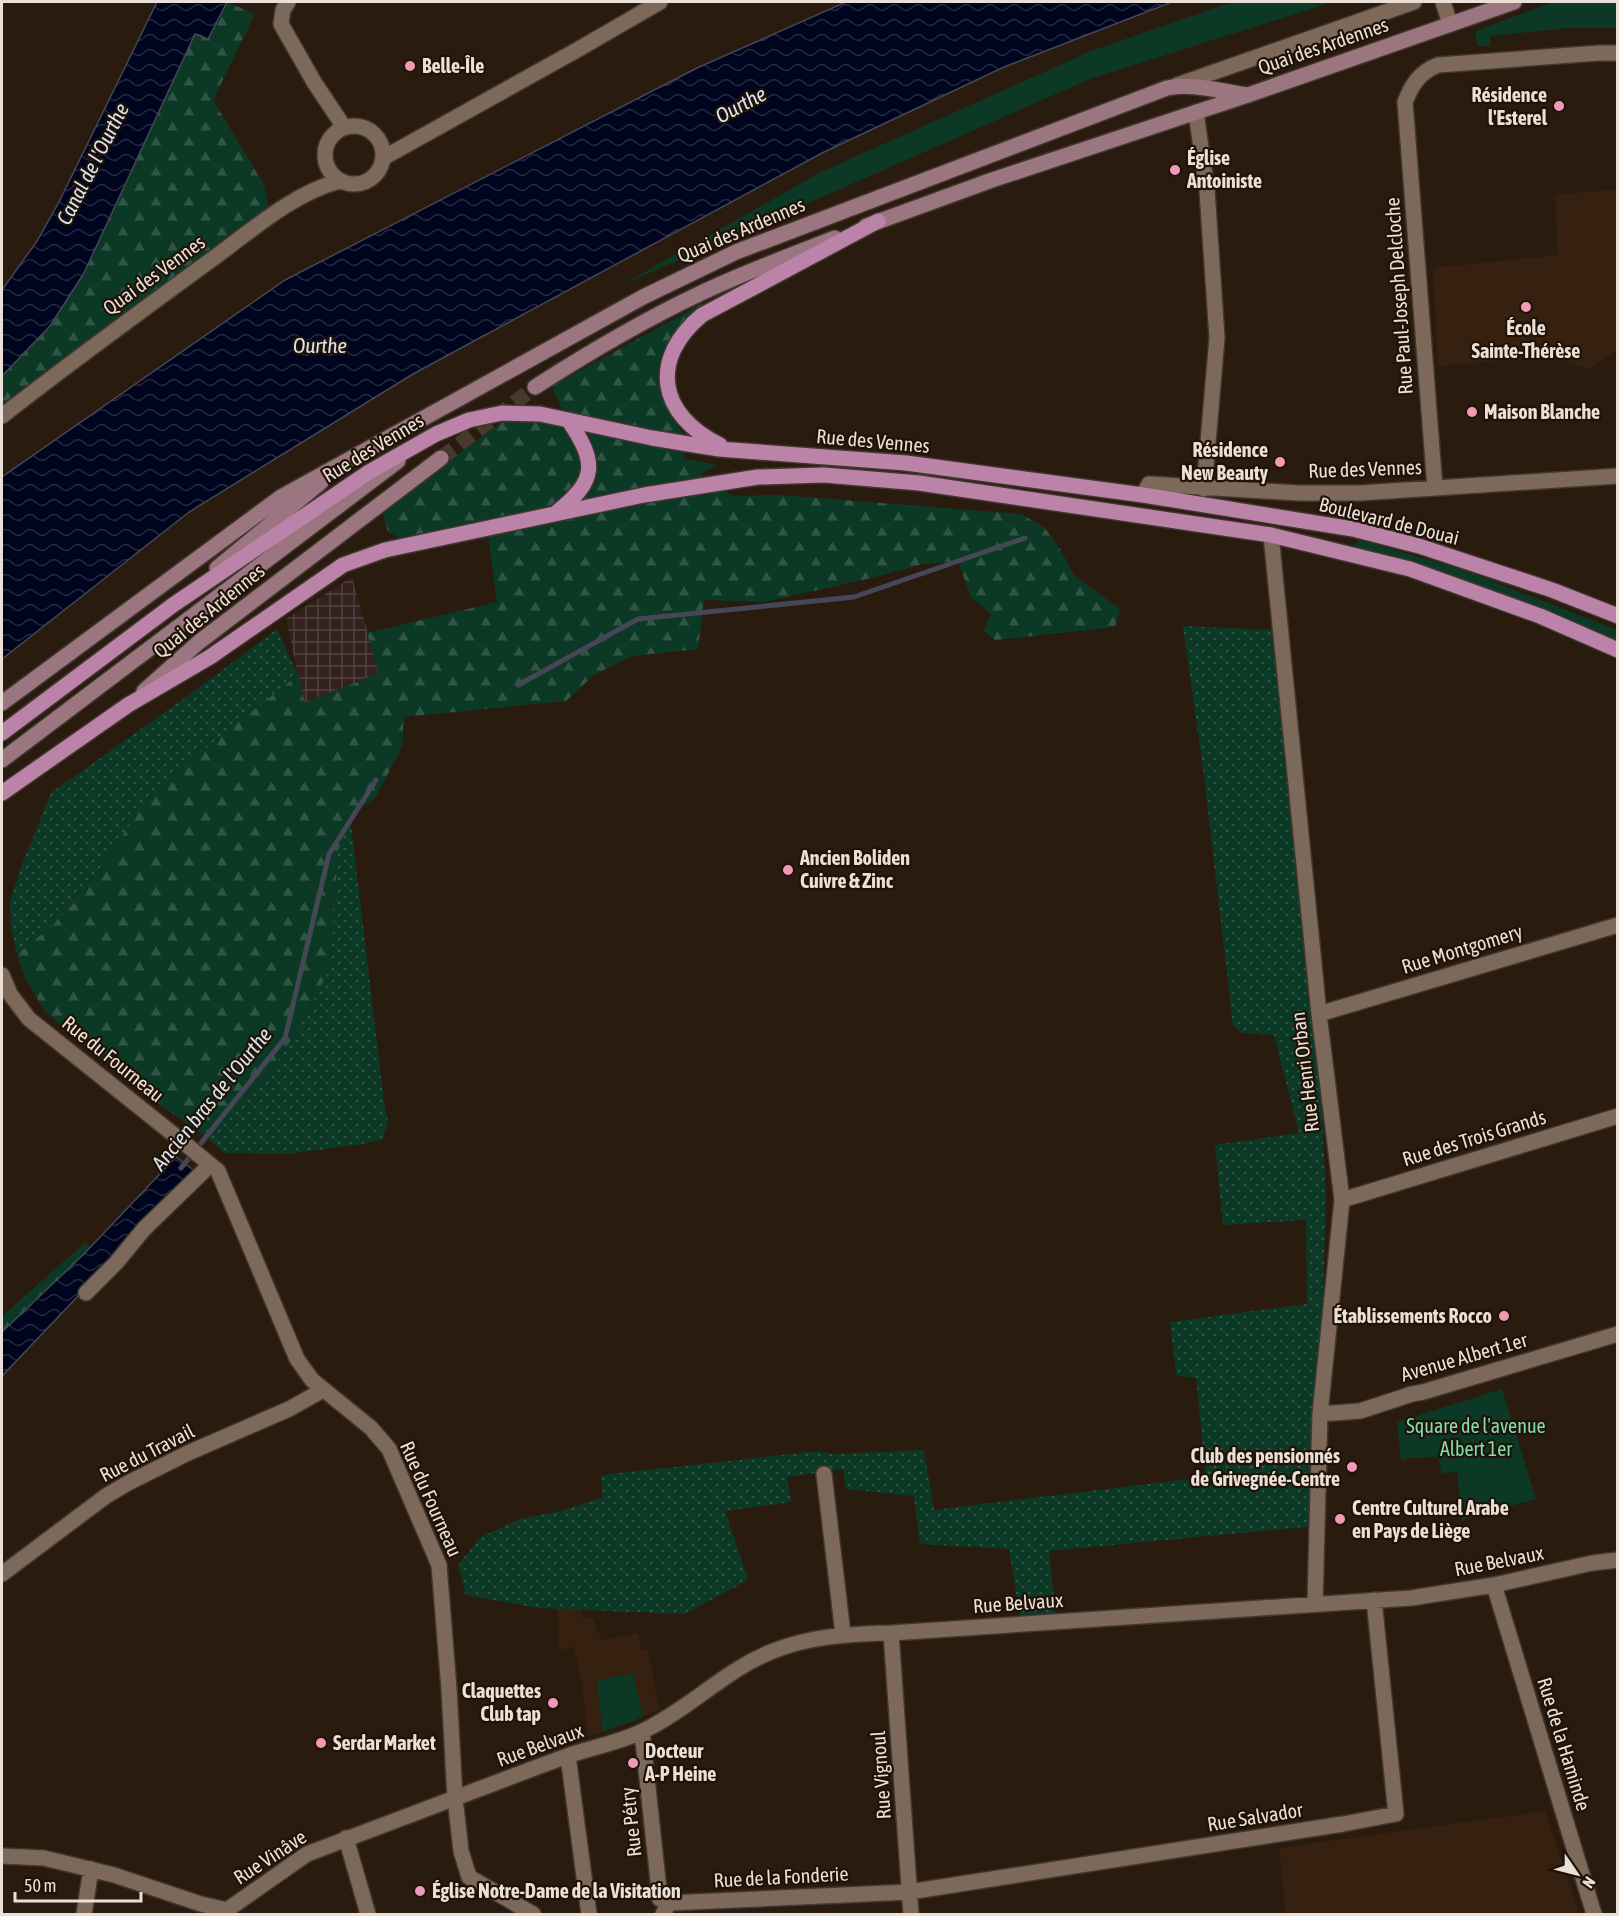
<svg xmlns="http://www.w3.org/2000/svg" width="1619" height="1916" viewBox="0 0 1619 1916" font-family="'Asap Condensed',sans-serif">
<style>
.built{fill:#362110}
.industrial{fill:url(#industrial-grid)}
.grass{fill:url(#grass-dots)}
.forest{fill:url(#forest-firs)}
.green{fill:#0c3926}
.water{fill:url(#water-waves);stroke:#464756;stroke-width:1.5}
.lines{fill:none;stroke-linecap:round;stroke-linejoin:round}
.stream{stroke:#464756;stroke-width:5}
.secondary-tunnel{stroke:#47392d;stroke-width:15;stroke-dasharray:15 8;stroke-linecap:butt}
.minor-casing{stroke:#423630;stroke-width:18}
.tertiary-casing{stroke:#423630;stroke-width:18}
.secondary-casing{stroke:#423630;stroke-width:18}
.primary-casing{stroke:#423630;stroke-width:18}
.minor{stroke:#7c695a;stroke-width:15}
.tertiary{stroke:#7c695a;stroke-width:15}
.secondary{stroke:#9b7680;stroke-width:15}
.primary{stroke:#ba83a7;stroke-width:15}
.poi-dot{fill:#f09ab7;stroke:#201206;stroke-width:2}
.labels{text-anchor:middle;stroke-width:4.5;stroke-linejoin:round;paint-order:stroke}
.street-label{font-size:20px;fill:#ebe0d8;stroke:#201206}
.poi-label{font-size:20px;font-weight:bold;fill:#ebe0d8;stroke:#201206;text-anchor:start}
.park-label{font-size:20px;fill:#80ddb0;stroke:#201206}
.water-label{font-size:21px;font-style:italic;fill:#d8e4f1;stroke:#201206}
</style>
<defs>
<pattern id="industrial-grid" width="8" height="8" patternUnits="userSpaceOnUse" patternTransform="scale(1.5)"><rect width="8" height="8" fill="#33211d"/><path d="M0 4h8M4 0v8" fill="none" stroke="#51413d"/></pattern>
<pattern id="grass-dots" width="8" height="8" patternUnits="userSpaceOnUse" patternTransform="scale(1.5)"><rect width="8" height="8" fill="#0c3926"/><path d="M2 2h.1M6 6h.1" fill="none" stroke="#305545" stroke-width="1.8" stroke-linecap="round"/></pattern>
<pattern id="forest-firs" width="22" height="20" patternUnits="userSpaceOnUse" patternTransform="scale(1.5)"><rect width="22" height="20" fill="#0c3926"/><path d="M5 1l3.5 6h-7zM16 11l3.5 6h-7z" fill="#305545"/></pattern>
<pattern id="water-waves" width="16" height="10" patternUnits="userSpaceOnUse" patternTransform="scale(1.5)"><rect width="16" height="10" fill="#00051f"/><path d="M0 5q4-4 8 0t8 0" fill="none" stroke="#25293f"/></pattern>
</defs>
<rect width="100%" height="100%" fill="#2a1b0f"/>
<!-- built -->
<path class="built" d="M1617,190L1618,345L1616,351L1590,369L1552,357L1438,366L1433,268L1558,255L1555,194Z
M557,1603L582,1604V1618L593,1619L602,1640L638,1633L642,1650L648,1649L659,1710L588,1737L582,1683L574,1647L559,1650Z
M1545,1811L1580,1914H1286L1279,1848Z"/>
<!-- industrial -->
<path class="industrial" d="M352,577L379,673L304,703L286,619Z"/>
<!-- grass -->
<path class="grass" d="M1183,626L1279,630L1317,1014L1326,1197L1316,1526L1049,1551L1056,1620L1021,1623L1009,1549L920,1544L914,1496L846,1489L843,1469L787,1477L791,1502L725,1511L748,1580L684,1614L538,1608L466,1595L458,1565L481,1537L520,1519L561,1511L603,1497L601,1475L818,1451L833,1454L924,1450L934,1510L1206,1477L1196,1378L1176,1375L1170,1322L1307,1304L1306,1220L1223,1225L1215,1145L1299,1133L1274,1035L1242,1033L1233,1025L1204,776Z
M277,629L298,675L259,707L134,818L80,897L52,926L17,954L11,929L10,901L21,867L51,793L193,692Z
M350,816L384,1101L388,1122L383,1139L362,1144L288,1154L225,1153L202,1134L271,1072L304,1019L330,968L338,851Z"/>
<!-- forest -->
<path class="forest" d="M227,2L255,14L213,100L264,185L270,214L2,412V376L50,326L84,273L195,34L208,39Z
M703,303C691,315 677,327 668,342C647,376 664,410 686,437H682L684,459L717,465L701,474L733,496L781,495L1021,514L1044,527L1060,549L1074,575L1120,609L1115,627L995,640L984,631L991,614L971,597L958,561L923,564L875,577L765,602L704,600L698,649L632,656L594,675L566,701L404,717L402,747L376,797L350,816L338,851L330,968L304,1019L271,1072L202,1134L154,1100L71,1035L44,1010L25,978L17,954L52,926L80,897L134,818L183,766L298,675L305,703L379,673L367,633L497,602L486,520L399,538L387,530L382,510L502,422L531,418L568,424L552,386Z
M85,1243L104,1260L2,1372V1316Z"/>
<!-- green -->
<path class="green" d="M1232,2H1333L1090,79L622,285L819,173L1091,51Z
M1553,2H1617V28H1570L1490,36V46H1477L1476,31Z
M1360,540L1467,571L1617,630V643L1419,566L1352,546Z
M1502,1389L1536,1499L1462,1520L1457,1472L1441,1473L1439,1457L1410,1458L1401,1461L1397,1422Z
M633,1674L643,1717L603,1732L597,1680Z"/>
<!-- water -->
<path class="water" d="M157,2H227L208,39L195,34L84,273L50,326L2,376V290L37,241L59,202Z
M846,2H1172L1004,67L822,153L413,374L189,512L2,659V477L285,280L697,68Z
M176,1157L196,1172L2,1376V1332L83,1255Z"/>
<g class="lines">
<!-- stream -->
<path class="stream" d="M518,685L638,619L854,597L1025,538
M181,1168L285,1038L329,854L376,780"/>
<!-- secondary-tunnel -->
<path class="secondary-tunnel" d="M441,458L535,387"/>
<!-- minor casing -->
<g class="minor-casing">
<path id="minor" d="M288,2L283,10L281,24L314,82L344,127
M1443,2L1450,24
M1177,85L1414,2
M1196,112L1207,190L1217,338L1204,489
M325 155a29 29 0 1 1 58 0a29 29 0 1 1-58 0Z
M383,158L577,50L660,2
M2,416C70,363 141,311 211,260C251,231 292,194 339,181
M1435,488L1405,102C1412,84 1420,72 1438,65L1599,53H1618
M1143,495L1149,484L1298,493H1360L1618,476
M1271,535L1319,1014L1342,1200L1320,1414L1315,1604
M1319,1014L1618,925
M1342,1200L1618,1116
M86,1293L116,1263L144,1229L210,1165
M1320,1414L1360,1411L1412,1394L1423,1392L1618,1334
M824,1474L843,1634
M2,1574L106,1496L128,1483L188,1453L289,1409L323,1390
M1494,1585L1594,1914
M891,1633L911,1914
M642,1732L660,1899L669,1903
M568,1756L589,1914
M346,1838L368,1914
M2,1856L44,1858L114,1875L201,1904L227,1910
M84,1914L91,1869
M533,1914L469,1877L461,1851L455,1798C493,1784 531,1769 570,1755C594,1747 621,1742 643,1731C678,1714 706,1689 738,1669C786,1638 836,1634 891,1633L1411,1598L1494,1585L1592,1563L1618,1560
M663,1914L669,1903L909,1892L1343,1824L1396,1814L1374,1600"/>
</g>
<!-- tertiary casing -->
<g class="tertiary-casing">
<path id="tertiary" d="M2,975L10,994L29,1019L183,1142L218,1171L297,1359L312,1380L371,1428L389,1449L439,1565L449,1689L455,1798L307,1854L227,1910L228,1914"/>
</g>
<!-- secondary casing -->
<g class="secondary-casing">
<path id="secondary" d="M866,226L992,180L1248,95L1514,2
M535,387C588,353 642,321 699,294C743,273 789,256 835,238
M217,568L321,482
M144,691L199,642L441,458
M2,703L281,497L643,297L736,252L1167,88C1190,82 1224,92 1248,95
M2,760L398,461"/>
</g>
<!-- primary casing -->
<g class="primary-casing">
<path id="primary" d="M720,445C658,415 649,359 702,315L878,221
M557,512C597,480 597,463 569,421
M2,733L173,605L369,472L436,434L469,420L502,413L540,414L652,438L719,449L906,463L1143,495L1353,529L1419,546L1552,590L1618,616
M2,793L128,705L210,657L343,565L385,550L644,495L758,477L824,475L919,483L1271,535L1410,569L1540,616L1618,650"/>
</g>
<!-- minor -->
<use href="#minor" class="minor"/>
<!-- tertiary -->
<use href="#tertiary" class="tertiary"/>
<!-- secondary -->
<use href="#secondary" class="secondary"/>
<!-- primary -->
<use href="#primary" class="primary"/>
</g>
<!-- markers -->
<g class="poi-dot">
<circle cx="410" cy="66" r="6"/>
<circle cx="1559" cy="106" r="6"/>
<circle cx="1175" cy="170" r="6"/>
<circle cx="1526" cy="307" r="6"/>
<circle cx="1472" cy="412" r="6"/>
<circle cx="1280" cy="462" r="6"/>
<circle cx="788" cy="870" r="6"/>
<circle cx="1504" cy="1316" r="6"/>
<circle cx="1352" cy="1467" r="6"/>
<circle cx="1340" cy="1519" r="6"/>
<circle cx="553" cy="1703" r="6"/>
<circle cx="321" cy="1743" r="6"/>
<circle cx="633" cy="1763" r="6"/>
<circle cx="420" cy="1891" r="6"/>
</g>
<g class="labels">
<!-- street labels -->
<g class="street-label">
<text transform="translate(1323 46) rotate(-19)" y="7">Quai des Ardennes</text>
<text transform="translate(741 230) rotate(-23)" y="7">Quai des Ardennes</text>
<text transform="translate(154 275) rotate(-36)" y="7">Quai des Vennes</text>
<text transform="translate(1399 296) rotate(-94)" y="7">Rue Paul-Joseph Delcloche</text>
<text transform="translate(873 441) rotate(5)" y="7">Rue des Vennes</text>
<text transform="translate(373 448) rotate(-31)" y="7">Rue des Vennes</text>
<text transform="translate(1365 469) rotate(-2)" y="7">Rue des Vennes</text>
<text transform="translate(1389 521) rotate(14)" y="7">Boulevard de Douai</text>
<text transform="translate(209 611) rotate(-39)" y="7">Quai des Ardennes</text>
<text transform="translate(1462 949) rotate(-17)" y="7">Rue Montgomery</text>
<text transform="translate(113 1059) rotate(39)" y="7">Rue du Fourneau</text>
<text transform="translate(1305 1072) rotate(-97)" y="7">Rue Henri Orban</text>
<text transform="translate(1474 1138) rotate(-17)" y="7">Rue des Trois Grands</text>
<text transform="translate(1464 1357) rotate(-16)" y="7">Avenue Albert 1er</text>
<text transform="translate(147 1453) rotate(-27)" y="7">Rue du Travail</text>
<text transform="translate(431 1499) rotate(66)" y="7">Rue du Fourneau</text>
<text transform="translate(1499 1561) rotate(-11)" y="7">Rue Belvaux</text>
<text transform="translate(1018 1603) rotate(-4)" y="7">Rue Belvaux</text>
<text transform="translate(1564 1744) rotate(73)" y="7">Rue de la Haminde</text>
<text transform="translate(540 1745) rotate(-20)" y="7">Rue Belvaux</text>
<text transform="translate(881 1775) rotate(-94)" y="7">Rue Vignoul</text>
<text transform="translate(1255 1817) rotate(-9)" y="7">Rue Salvador</text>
<text transform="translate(631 1822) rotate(-96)" y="7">Rue Pétry</text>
<text transform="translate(270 1857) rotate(-33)" y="7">Rue Vinâve</text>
<text transform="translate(781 1877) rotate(-3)" y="7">Rue de la Fonderie</text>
</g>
<!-- poi labels -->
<g class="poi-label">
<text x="422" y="73">Belle-Île</text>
<text x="1547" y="102" text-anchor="end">Résidence<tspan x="1547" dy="23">l'Esterel</tspan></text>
<text x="1187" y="165">Église<tspan x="1187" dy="23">Antoiniste</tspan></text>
<text x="1526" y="335" text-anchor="middle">École<tspan x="1526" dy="23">Sainte-Thérèse</tspan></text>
<text x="1484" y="419">Maison Blanche</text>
<text x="1268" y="457" text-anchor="end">Résidence<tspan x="1268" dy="23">New Beauty</tspan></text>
<text x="800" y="865">Ancien Boliden<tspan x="800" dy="23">Cuivre &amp; Zinc</tspan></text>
<text x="1492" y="1323" text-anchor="end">Établissements Rocco</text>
<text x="1340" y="1463" text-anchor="end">Club des pensionnés<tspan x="1340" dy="23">de Grivegnée-Centre</tspan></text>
<text x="1352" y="1515">Centre Culturel Arabe<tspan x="1352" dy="23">en Pays de Liège</tspan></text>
<text x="541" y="1698" text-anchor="end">Claquettes<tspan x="541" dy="23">Club tap</tspan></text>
<text x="333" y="1750">Serdar Market</text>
<text x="645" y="1758">Docteur<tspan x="645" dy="23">A-P Heine</tspan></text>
<text x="432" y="1898">Église Notre-Dame de la Visitation</text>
</g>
<!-- park labels -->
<g class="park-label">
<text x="1476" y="1433">Square de l'avenue<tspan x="1476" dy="23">Albert 1er</tspan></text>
</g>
<!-- water labels -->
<g class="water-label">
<text transform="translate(741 105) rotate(-28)" y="7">Ourthe</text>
<text transform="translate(93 164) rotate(-63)" y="7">Canal de l'Ourthe</text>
<text x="320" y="353">Ourthe</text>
<text transform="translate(212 1099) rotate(-51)" y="7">Ancien bras de l'Ourthe</text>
</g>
</g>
<!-- border -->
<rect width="1619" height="1916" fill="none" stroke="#ebe0d8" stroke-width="6"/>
<!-- north arrow -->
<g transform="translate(1577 1874) rotate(125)" stroke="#201206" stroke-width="4.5" paint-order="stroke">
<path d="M0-4.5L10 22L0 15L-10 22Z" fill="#ebe0d8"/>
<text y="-9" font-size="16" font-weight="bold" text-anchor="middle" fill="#ebe0d8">N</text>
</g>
<!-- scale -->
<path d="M15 1892v9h126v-9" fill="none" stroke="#ebe0d8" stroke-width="3"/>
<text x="24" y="1892" font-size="18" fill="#ebe0d8" stroke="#201206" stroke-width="4.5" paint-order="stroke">50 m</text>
</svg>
